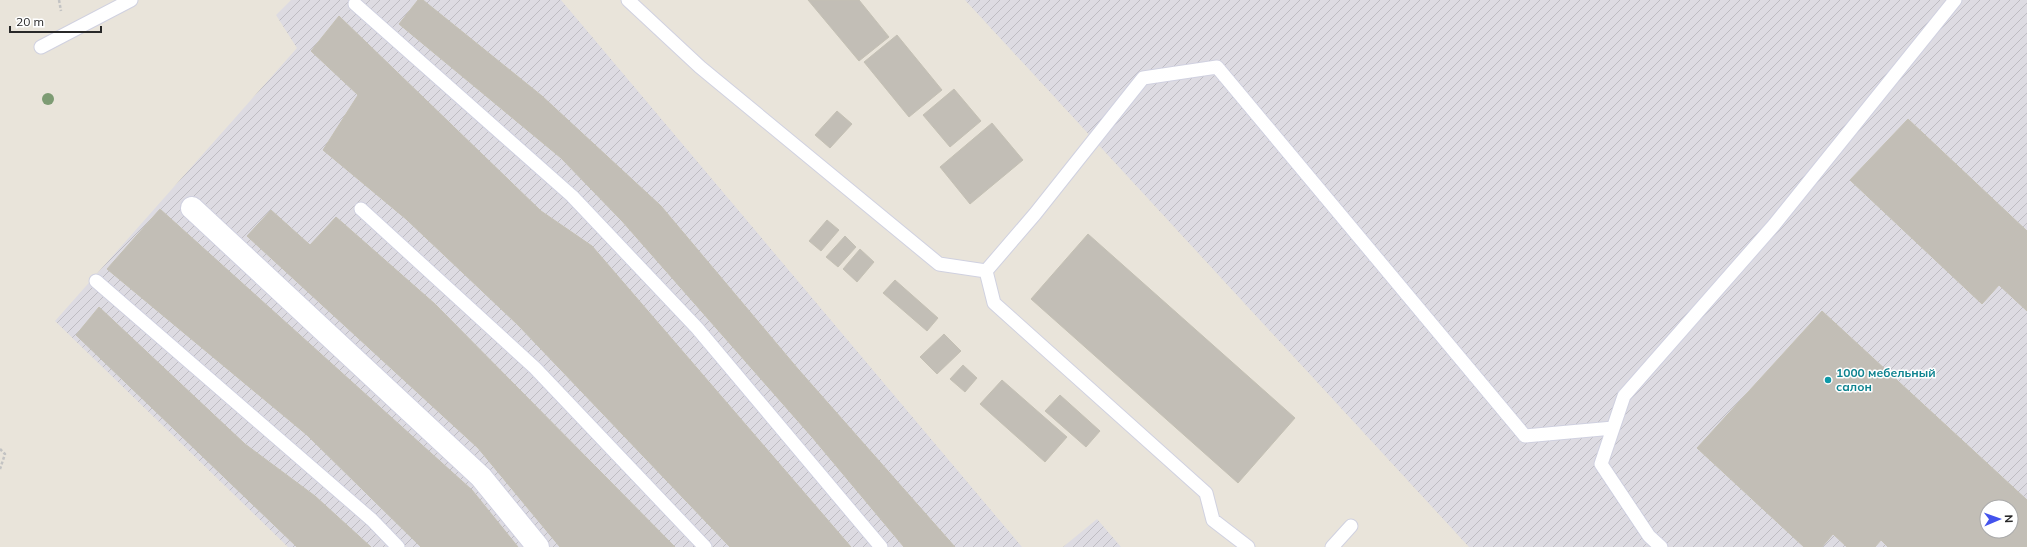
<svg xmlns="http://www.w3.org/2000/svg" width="2027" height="547" viewBox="0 0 2027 547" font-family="Mulish,sans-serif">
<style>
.industrial{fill:url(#industrial-furrows);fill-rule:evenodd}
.building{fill:#c2beb6;stroke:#c4c0b4;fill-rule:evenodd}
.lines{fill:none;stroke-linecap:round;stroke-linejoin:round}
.service-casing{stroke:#d0d1e0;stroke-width:15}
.minor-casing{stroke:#d0d1e0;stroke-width:24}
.path{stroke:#c3c3c3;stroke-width:2.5;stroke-dasharray:3 2;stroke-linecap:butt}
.service{stroke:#fff;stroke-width:13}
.minor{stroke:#fff;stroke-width:22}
.tree{fill:#7d9b73}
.culture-dot{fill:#0f9aa8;stroke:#fff;stroke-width:1.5}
.labels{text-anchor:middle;stroke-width:3;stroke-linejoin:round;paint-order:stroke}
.culture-label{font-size:12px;font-weight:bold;fill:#0d838f;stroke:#fff;text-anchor:start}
</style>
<defs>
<pattern id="industrial-furrows" width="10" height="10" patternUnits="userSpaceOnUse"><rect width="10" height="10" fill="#dddbe2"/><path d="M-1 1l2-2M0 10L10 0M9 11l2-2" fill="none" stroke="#bebcc2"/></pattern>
</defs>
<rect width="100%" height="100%" fill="#e9e4da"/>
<!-- industrial -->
<path class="industrial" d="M291,0H561L1022,547H288L55,321L297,48L276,15Z
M965,0H2027V547H1469ZM1987,507H2011V531H1987Z
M1097,519L1121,547H1063Z"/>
<!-- building -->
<path class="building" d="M418,0H423L542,96L661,206L798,369L955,547H904L812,437L622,221L561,158L399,24Z
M808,0H859L889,37L859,61Z
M339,16L541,211L592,246L851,547H730L518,325L406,219L323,150L358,95L311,51Z
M897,35L942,90L909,117L864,62Z
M954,89L981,121L950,147L923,115Z
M837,111L852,124L830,148L815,135Z
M1908,119L2027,231V311L1999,285L1982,304L1850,180Z
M992,123L1023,160L970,204L940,167Z
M160,209L472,490L518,547H421L307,435L107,269Z
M271,210L310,245L336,217L435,304L675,547H560L478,448L247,236Z
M827,220L839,230L821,251L809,241Z
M1088,234L1295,418L1238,483L1031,299Z
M845,236L856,247L838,267L826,257Z
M860,249L874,262L857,282L843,269Z
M895,280L938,318L927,331L883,293Z
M99,307L245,444L315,496L371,547H297L76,335Z
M1822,311L2027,500V547H1888L1881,540L1875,547H1847L1833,534L1822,547H1804L1697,448ZM1987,507H2011V531H1987Z
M944,334L961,351L937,374L920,357Z
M963,365L977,378L965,392L950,379Z
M1002,380L1067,437L1045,462L980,404Z
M1060,395L1100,431L1086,447L1045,411Z"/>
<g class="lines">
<!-- service casing -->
<g class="service-casing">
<path id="service" d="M628,0L700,67L939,264L986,271L1035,214L1143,78L1217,67L1525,436L1613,428
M355,4L572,196L697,328L881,547
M41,47L131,0
M361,209L535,368L705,547
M986,271L994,303L1206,493L1213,520L1248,547
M96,281L372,520L398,547
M1332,547L1351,526
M1661,547L1649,536L1601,464L1624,396L1774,225L1955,0"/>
</g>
<!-- minor casing -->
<g class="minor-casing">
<path id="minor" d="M192,208L481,477L538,547"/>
</g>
<!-- path -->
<path class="path" d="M59,0L61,11
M0,449L5,454L0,469"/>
<!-- service -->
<use href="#service" class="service"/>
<!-- minor -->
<use href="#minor" class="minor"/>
</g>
<!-- trees -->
<circle class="tree" cx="48" cy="99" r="6"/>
<!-- markers -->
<circle class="culture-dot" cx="1828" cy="380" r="4"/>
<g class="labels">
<!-- culture labels -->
<g class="culture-label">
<text x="1836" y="377">1000 мебельный<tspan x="1836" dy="14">салон</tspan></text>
</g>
</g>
<!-- north arrow -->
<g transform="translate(1999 519) rotate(88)"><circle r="19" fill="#ffffff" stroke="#a9a9a9"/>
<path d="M0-3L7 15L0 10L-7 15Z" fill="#4352ed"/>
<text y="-6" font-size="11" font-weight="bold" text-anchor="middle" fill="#282828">N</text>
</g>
<!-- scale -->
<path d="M10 26v6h91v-6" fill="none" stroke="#282828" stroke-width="2"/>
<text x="16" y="26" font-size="12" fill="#282828" stroke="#ffffff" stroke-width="3" paint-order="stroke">20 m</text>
</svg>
